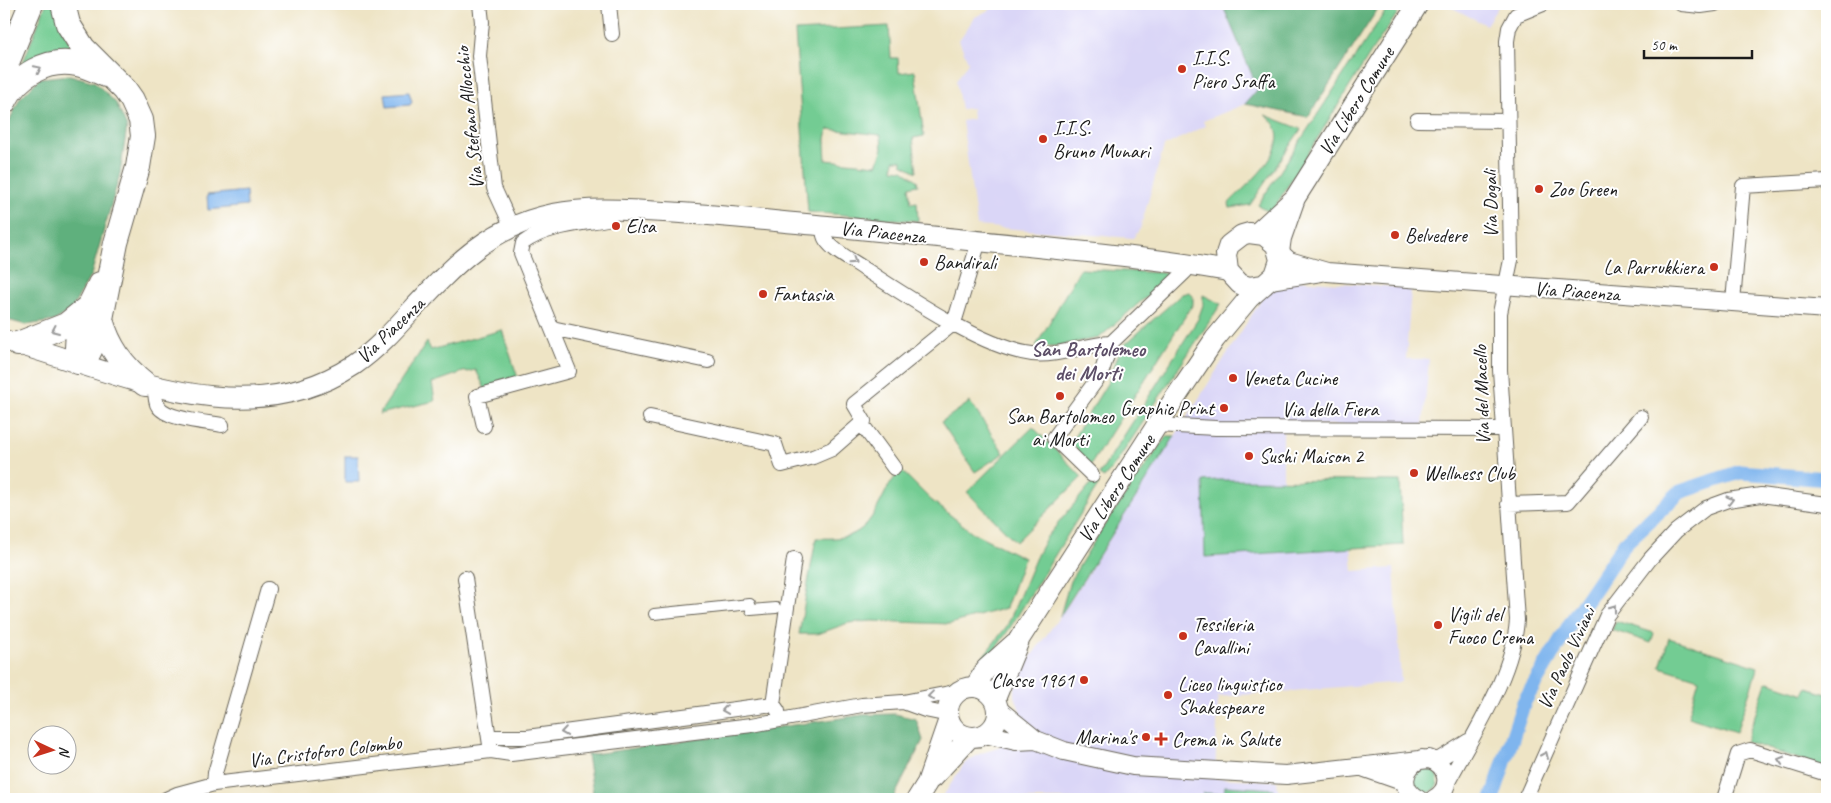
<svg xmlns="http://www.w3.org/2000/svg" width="1831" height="803" viewBox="0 0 1831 803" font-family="Caveat,sans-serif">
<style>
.built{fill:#dad6f7}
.green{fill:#73cc93;stroke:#487458;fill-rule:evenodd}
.forest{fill:#5eb07d;stroke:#3d664c}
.water{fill:#7fb5ee;stroke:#4e6885}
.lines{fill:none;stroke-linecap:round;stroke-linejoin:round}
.canal{stroke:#7fb5ee;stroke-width:15}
.pedestrian-casing{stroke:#666257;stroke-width:12}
.minor-casing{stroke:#666257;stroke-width:16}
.tertiary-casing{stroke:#666257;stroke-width:20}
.secondary-casing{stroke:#666257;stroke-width:22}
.trunk-casing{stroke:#666257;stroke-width:26}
.pedestrian{stroke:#fff;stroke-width:10}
.minor{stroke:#fff;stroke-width:14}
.tertiary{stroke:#fff;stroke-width:18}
.secondary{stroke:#fff;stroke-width:20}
.trunk{stroke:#fff;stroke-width:24}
.oneway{stroke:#999}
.poi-dot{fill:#c8321e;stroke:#fff;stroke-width:2}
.labels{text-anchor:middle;stroke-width:4;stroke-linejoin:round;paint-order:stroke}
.poi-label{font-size:20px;fill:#1c1c1c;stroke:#fff;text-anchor:start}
.street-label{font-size:20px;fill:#1c1c1c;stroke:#fff}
.neighbourhood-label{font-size:21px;font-weight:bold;fill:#5d4f68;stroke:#fff}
</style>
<rect width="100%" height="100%" fill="#fff"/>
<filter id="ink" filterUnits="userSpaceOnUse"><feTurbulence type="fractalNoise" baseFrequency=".02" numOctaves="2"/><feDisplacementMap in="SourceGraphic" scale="10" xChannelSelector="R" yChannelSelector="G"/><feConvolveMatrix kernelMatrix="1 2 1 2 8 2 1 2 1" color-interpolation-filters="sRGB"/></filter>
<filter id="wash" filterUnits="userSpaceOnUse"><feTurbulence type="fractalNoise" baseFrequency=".0096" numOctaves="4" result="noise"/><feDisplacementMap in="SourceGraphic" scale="20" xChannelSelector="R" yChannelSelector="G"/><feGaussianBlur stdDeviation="1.12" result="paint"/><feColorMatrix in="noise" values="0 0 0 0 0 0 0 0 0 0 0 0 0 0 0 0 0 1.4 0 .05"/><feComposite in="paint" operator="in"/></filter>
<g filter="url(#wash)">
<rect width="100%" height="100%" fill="#eee4c5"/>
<!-- built -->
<path class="built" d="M1001,4H1223L1259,89L1245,104L1203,121L1205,126L1164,146L1140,229L1133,238L977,226L962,121L973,119L972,108L961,109L956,81L968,62L959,40L975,17Z
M1445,4H1500L1486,25Z
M1296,280L1411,288L1406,359H1429L1423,425H1283V482H1203L1206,557L1351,547L1353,571L1394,568L1401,682L1218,697L1215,778L1277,781L1279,799H941L964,764L981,753L999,748L1020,711L1015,696V684L1020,672L1068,605L1265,294L1284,282Z"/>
<!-- green -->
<path class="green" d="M46,4H53L73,51L22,65Z
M1390,4H1404L1373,49L1271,213L1258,205Z
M889,26L891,58H898L899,73L915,71L924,136L913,138L917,172L902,164V160H894L893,169L903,170L917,180L918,185L909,187L911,203L917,202L918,221L808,212L795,31ZM828,129L881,135L882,151L877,165L826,160L825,144Z
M1265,115L1301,129L1250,205L1230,208L1229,203C1249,182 1302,142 1265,115Z
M1080,269L1166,273L1169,277L1099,338L1055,346H1036Z
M1189,292L1193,296V304L1090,466L1071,442L1108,382L1121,348L1182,294Z
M1203,295L1221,304L1114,466L1104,478L1099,475L1198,319L1203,305Z
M502,330L519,381L485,389L476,370L468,372L466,371L432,383L435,401L379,414L427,342L431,350Z
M970,402L1004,453L975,472L941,422Z
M1033,427L1082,477L1016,542L967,492Z
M1167,436H1175L1060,616L1070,581L1103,527Z
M902,471L931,500L972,532L1024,558L1006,608L950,624L872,621L848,623L818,634H799L816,538C857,540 866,531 884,495C889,485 893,478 902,471Z
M1094,480L1099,484L1010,628L985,664L981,659L1007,626L1036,557L1046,538Z
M1218,480L1400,481L1403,545L1205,557L1203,481Z
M1616,621L1654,633L1651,643L1612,630Z
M1669,638L1758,667L1736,732L1688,717L1699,679L1660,667Z
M1769,682L1804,694L1807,688L1827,694V768L1746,742L1766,683Z
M1414 781a12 12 0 1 1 24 0a12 12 0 1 1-24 0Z
M1225,786L1274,789L1275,798L1227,790L1226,799L1203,796V793L1224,794Z"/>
<!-- forest -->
<path class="forest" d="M1222,4H1381L1308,117L1245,104L1258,89Z
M70,75L95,82L116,103L127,127L120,174L91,275L71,310L54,321L26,325L4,319V132L20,98L40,78Z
M895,714L916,719L923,740L893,799H594L587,755L862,715Z"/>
<!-- water -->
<path class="water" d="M409,92L412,102L410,105L387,107L385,94Z
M246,191L247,206L208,210L207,195Z
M345,456H358L359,482H345Z"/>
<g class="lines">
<!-- canal -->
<path class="canal" d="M1492,799L1524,702L1572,621L1625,543L1680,492L1740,472L1827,479"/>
</g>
</g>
<g filter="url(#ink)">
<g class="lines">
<!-- pedestrian casing -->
<g class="pedestrian-casing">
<path id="pedestrian" d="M654,614L750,604L751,610L776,608"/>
</g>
<!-- minor casing -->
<g class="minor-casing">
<path id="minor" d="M480,4L482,22L479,56L494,188L511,225
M609,4L612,34
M1681,4L1701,6L1715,4
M1417,120L1508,121
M823,226C823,231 823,236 826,240C835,253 854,261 866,270C908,297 983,348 1032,354C1059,357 1085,344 1111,343
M1733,302L1743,186L1827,181
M552,328L708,361
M155,387C155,393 155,402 158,406C167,420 206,422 222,425
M650,417L775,444L782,465L813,457L832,449L864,421L854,404L954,323L979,241
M861,423L894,468
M1157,425L1216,428L1503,429
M484,426L477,396L569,371L521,253L523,243C545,226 580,224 607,219L613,209
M1092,475L1054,438L1101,374L1111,343L1185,272L1187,265
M1508,504L1568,502L1641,417
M465,578L490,745
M903,702L925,710L949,715
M778,711L773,704L794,559
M490,737H527L773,704
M1436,761L1468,741
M214,784L215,773L268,589
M1447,784C1473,734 1513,676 1517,620L1500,370V313L1511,260L1507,41L1509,28L1516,15L1543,4
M166,799L177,794L214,784L491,751L511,754L752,725L862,705L903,702L960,691
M1525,799L1607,615L1650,559L1676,531L1706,508L1728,500L1761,495L1827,504
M1724,799L1738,754L1750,750L1827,774"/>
</g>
<!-- tertiary casing -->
<g class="tertiary-casing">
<path id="tertiary" d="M1279,252L1289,261L1327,272L1827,309
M1270,280L1321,272
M998,709L1036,740L1064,751L1133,766L1286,775L1429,759C1449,765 1453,789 1434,799
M985,734L1016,741L1036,740
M1365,768L1405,782
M1418,799C1399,790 1402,766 1422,759"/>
</g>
<!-- secondary casing -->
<g class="secondary-casing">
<path id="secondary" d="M1257,233L1294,199
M1279,252L1281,238L1295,198L1418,4
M4,340C117,371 243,438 354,365C376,350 394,330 411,311C454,265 489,227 553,214C590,207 627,210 664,212C722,215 780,222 839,227C908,234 977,241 1047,248C1107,254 1168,260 1228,271
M975,687L986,669L1015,643
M948 712a25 25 0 1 1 50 0a25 25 0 1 1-50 0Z
M995,699L1020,638L1157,425L1215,339L1249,298L1275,275L1280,260L1276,245L1264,235L1249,233L1242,235L1229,245L1226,254L1228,271L1240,284L1249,287L1264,285
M932,778L970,737
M917,799L927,783L949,719"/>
</g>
<!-- trunk casing -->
<g class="trunk-casing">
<path id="trunk" d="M63,4L68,24L83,48L125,90L132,100L141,120L143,136L138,167L116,243L98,334L88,354L78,362
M4,70L31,4
M4,102C17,75 47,58 77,64C87,66 97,71 106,75
M101,320C109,347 122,366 145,384
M18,344L66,325L87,308
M78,362C73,325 87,315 100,284"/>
</g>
<!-- pedestrian -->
<use href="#pedestrian" class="pedestrian"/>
<!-- minor -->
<use href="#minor" class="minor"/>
<!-- tertiary -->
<use href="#tertiary" class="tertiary"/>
<!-- secondary -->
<use href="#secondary" class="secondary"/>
<!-- trunk -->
<use href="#trunk" class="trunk"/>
</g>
<!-- one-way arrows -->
<defs><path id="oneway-chevron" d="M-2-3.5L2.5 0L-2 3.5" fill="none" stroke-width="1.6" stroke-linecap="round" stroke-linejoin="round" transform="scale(1.25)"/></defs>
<g class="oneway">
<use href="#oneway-chevron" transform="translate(38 69) rotate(-26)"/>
<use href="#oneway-chevron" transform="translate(853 261) rotate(33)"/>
<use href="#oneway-chevron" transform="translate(55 330) rotate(156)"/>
<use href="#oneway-chevron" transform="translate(1730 500) rotate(-14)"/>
<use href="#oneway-chevron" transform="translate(1613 608) rotate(-53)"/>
<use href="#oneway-chevron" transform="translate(931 696) rotate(173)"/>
<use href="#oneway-chevron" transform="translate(725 710) rotate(172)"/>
<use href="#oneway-chevron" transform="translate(564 732) rotate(172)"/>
<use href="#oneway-chevron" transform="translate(1545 755) rotate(-66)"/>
<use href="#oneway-chevron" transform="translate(1781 760) rotate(-163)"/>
</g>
</g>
<!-- markers -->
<g class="poi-dot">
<circle cx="1182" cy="69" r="5"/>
<circle cx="1043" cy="139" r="5"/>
<circle cx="1539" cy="189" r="5"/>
<circle cx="616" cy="226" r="5"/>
<circle cx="1395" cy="235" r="5"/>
<circle cx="924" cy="262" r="5"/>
<circle cx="1714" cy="267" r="5"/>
<circle cx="763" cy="294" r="5"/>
<circle cx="1233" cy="378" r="5"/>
<circle cx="1060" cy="396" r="5"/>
<circle cx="1224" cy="408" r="5"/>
<circle cx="1249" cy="456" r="5"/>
<circle cx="1414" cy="473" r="5"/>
<circle cx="1438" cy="625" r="5"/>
<circle cx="1183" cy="636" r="5"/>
<circle cx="1084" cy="680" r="5"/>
<circle cx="1168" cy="695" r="5"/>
<circle cx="1146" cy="737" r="5"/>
<path d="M1158.5 731.5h5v5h5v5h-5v5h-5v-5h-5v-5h5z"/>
</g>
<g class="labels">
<!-- poi labels -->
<g class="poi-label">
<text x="1192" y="65">I.I.S.<tspan x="1192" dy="23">Piero Sraffa</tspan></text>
<text x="1053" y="135">I.I.S.<tspan x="1053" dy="23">Bruno Munari</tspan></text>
<text x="1549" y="196">Zoo Green</text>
<text x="626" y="233">Elsa</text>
<text x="1405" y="242">Belvedere</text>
<text x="934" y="269">Bandirali</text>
<text x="1704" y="274" text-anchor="end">La Parrukkiera</text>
<text x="773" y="301">Fantasia</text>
<text x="1243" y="385">Veneta Cucine</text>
<text x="1214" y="415" text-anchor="end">Graphic Print</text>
<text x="1060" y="423" text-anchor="middle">San Bartolomeo<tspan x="1060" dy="23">ai Morti</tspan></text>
<text x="1259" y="463">Sushi Maison 2</text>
<text x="1424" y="480">Wellness Club</text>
<text x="1448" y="621">Vigili del<tspan x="1448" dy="23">Fuoco Crema</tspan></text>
<text x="1193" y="631">Tessileria<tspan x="1193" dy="23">Cavallini</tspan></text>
<text x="1074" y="687" text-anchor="end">Classe 1961</text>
<text x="1178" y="691">Liceo linguistico<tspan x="1178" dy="23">Shakespeare</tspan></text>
<text x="1136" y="744" text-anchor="end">Marina's</text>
<text x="1172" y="746">Crema in Salute</text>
</g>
<!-- street labels -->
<g class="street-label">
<text transform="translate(1356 101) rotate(-58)" y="7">Via Libero Comune</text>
<text transform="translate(469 118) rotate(-96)" y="7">Via Stefano Allocchio</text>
<text transform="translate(1490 204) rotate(-91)" y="7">Via Dogali</text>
<text transform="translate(883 232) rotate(6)" y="7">Via Piacenza</text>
<text transform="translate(1577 291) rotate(4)" y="7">Via Piacenza</text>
<text transform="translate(390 330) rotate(-44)" y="7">Via Piacenza</text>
<text transform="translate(1481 395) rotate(-92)" y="7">Via del Macello</text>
<text x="1330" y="416">Via della Fiera</text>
<text transform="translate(1116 488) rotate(-57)" y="7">Via Libero Comune</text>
<text transform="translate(1566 658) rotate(-65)" y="7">Via Paolo Viviani</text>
<text transform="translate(325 751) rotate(-7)" y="7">Via Cristoforo Colombo</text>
</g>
<!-- neighbourhood labels -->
<g class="neighbourhood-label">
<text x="1088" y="356">San Bartolemeo<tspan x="1088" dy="24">dei Morti</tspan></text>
</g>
</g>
<!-- margin -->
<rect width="1831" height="803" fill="none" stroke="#fff" stroke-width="20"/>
<!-- north arrow -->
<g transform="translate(52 750) rotate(94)"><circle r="24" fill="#ffffff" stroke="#a4a4a4"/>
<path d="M0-4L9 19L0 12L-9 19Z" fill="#c8321e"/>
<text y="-8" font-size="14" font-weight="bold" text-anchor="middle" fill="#1c1c1c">N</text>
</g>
<!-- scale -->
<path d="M1644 50v8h108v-8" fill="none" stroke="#1c1c1c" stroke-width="2.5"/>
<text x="1651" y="50" font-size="15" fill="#1c1c1c" stroke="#ffffff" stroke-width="4" paint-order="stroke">50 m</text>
</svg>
